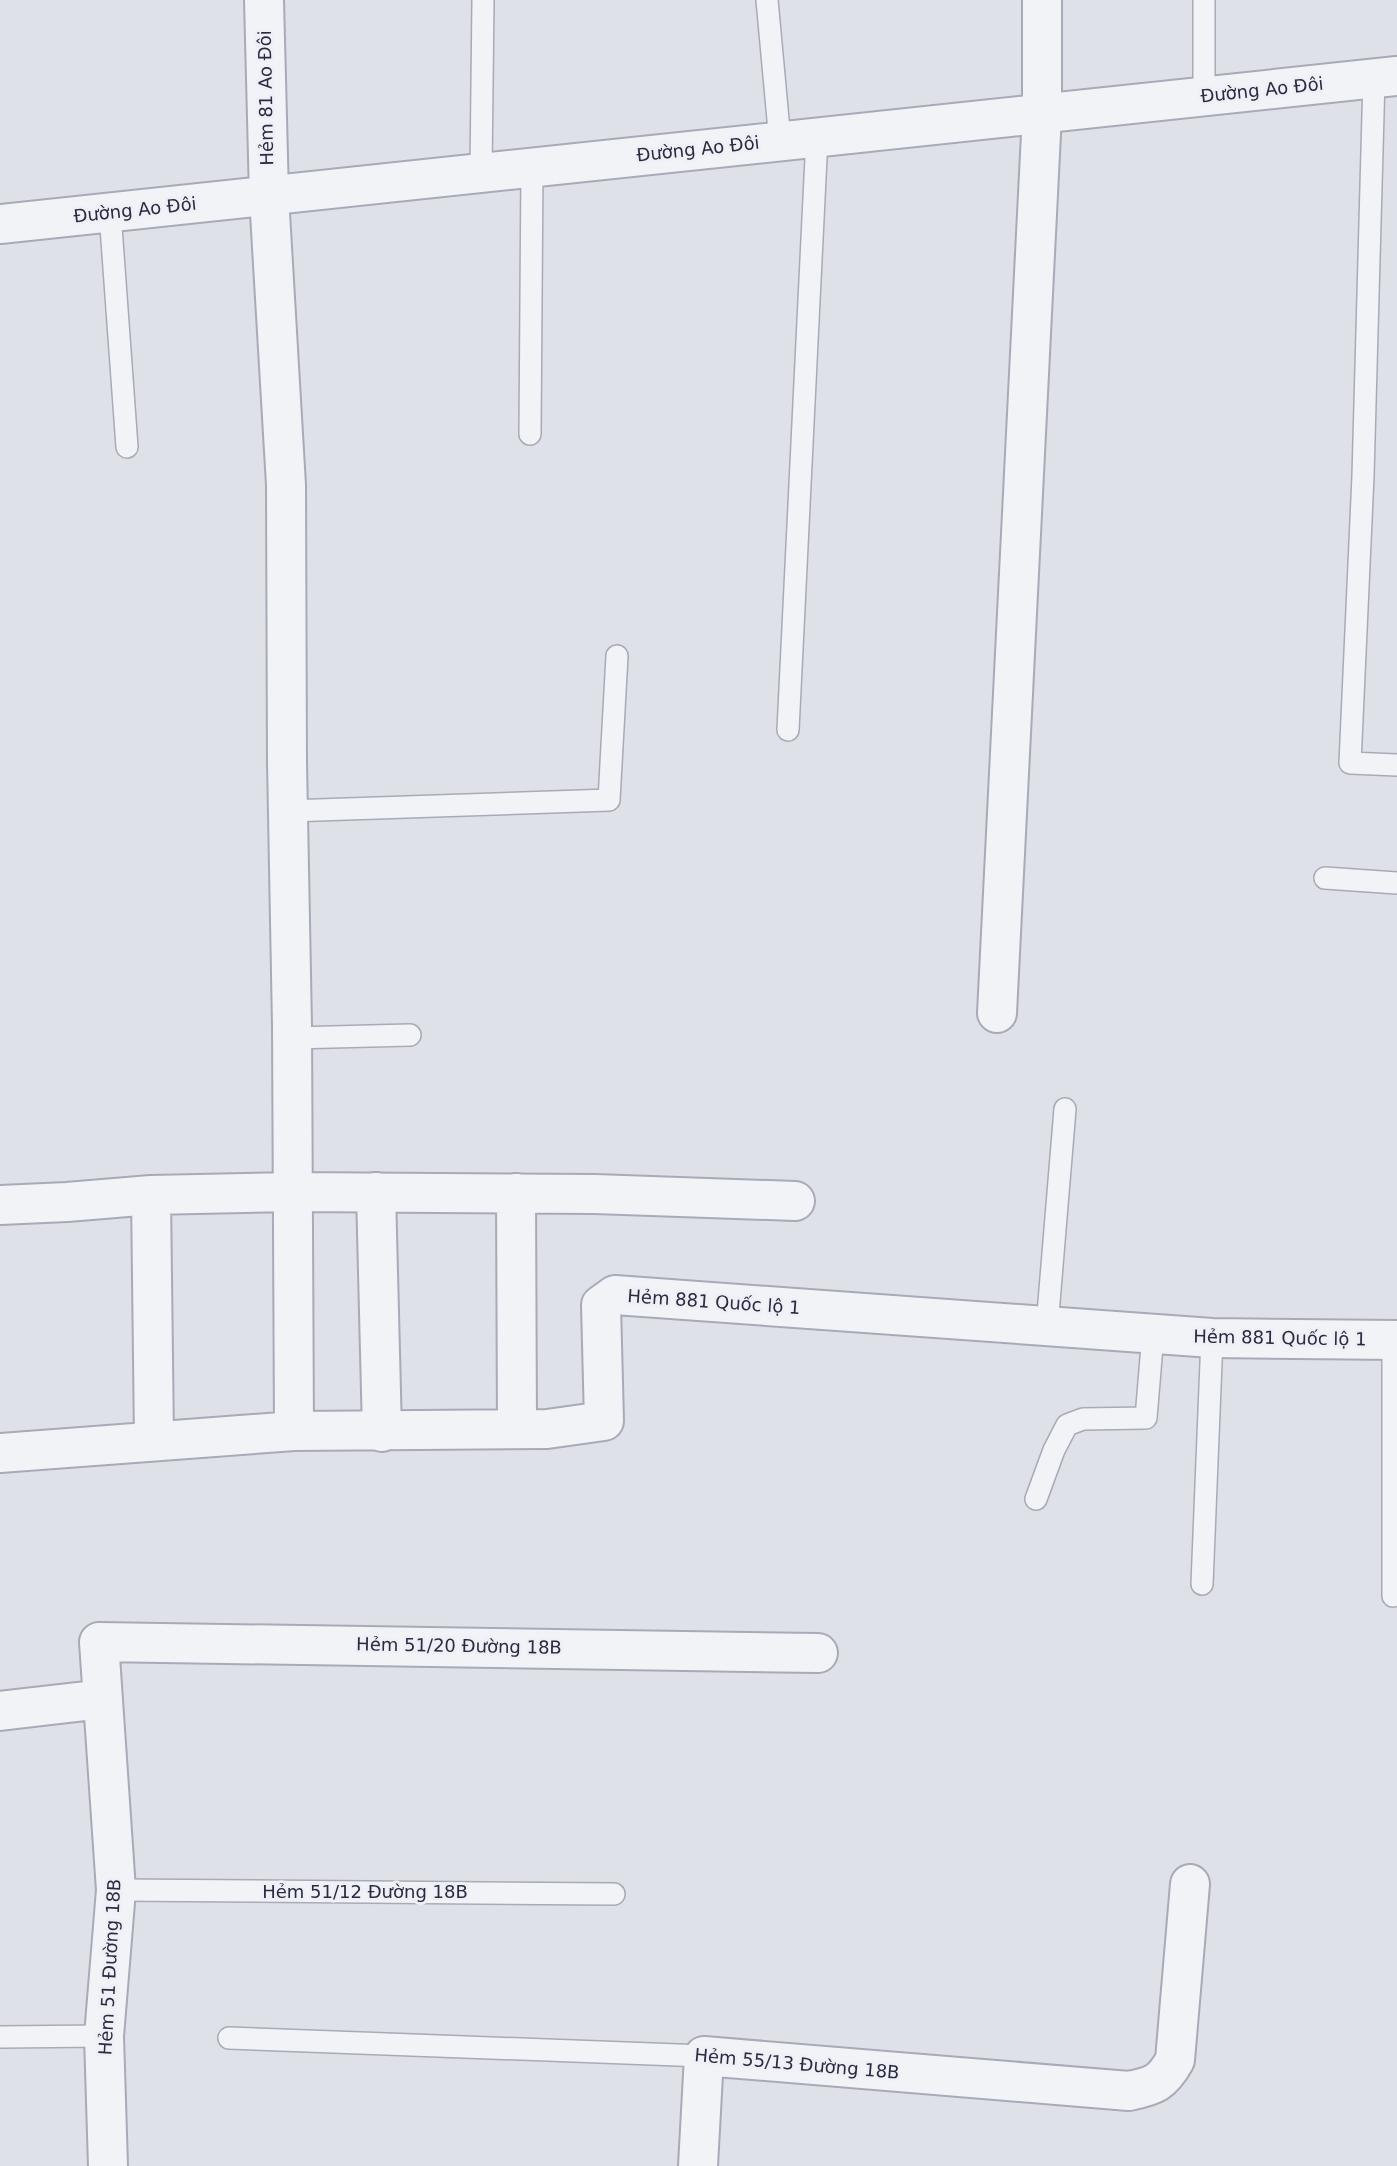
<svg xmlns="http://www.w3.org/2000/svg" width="1397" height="2166" viewBox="0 0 1397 2166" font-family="'DejaVu Sans',sans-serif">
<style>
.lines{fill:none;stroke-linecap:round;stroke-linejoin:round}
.service-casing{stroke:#a8aab7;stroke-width:24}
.minor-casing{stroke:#a8aab7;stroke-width:42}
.tertiary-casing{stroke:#a8aab7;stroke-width:42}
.service{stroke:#f2f3f7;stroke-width:21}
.minor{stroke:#f2f3f7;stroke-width:38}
.tertiary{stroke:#f2f3f7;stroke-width:38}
.labels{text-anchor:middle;stroke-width:6;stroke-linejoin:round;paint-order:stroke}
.street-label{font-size:18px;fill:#282b41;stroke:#eff0f6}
</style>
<rect width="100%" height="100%" fill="#dfe1e9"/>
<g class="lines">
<!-- service casing -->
<g class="service-casing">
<path id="service" d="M767,0L780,141
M1204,0V96
M1374,78L1363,476L1350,763L1397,765
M481,172L483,0
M110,213L127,447
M530,434L532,167
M788,730L817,137
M288,811L609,800L617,656
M1325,878L1397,883
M292,1038L410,1035
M1047,1326L1065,1109
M1036,1499L1054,1450L1067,1425L1083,1419L1146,1418L1153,1334
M1202,1584L1212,1338
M1393,1596V1339
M116,1890L614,1894
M0,2037L104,2036
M229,2038L704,2056"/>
</g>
<!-- minor casing -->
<g class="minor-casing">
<path id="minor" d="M264,0L269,196L286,485L287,762L292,1026L294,1431
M997,1013L1042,114V0
M376,1192L382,1432
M516,1193L517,1429
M151,1195L154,1440
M0,1205L67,1202L151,1195L293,1192L595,1194L795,1201
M0,1453L294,1431L547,1429L604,1421L601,1305L615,1295L1212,1338L1397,1340
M0,1711L103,1699
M108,2166L104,2036L116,1890L99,1642L818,1653
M698,2166L704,2056L1129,2091C1154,2086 1162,2083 1175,2060L1190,1884"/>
</g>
<!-- tertiary casing -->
<g class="tertiary-casing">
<path id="tertiary" d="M0,224L1397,76"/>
</g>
<!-- service -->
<use href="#service" class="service"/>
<!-- minor -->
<use href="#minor" class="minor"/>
<!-- tertiary -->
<use href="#tertiary" class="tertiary"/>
</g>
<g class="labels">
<!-- street labels -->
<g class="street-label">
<text transform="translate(1262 90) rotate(-6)" y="6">Đường Ao Đôi</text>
<text transform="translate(266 98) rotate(-91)" y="6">Hẻm 81 Ao Đôi</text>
<text transform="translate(698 149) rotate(-6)" y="6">Đường Ao Đôi</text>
<text transform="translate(135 210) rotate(-6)" y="6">Đường Ao Đôi</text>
<text transform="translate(714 1302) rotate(4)" y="6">Hẻm 881 Quốc lộ 1</text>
<text transform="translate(1280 1338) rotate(1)" y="6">Hẻm 881 Quốc lộ 1</text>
<text transform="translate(459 1646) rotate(1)" y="6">Hẻm 51/20 Đường 18B</text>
<text x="365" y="1898">Hẻm 51/12 Đường 18B</text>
<text transform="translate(110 1967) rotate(-87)" y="6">Hẻm 51 Đường 18B</text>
<text transform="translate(797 2064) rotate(5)" y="6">Hẻm 55/13 Đường 18B</text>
</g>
</g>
</svg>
